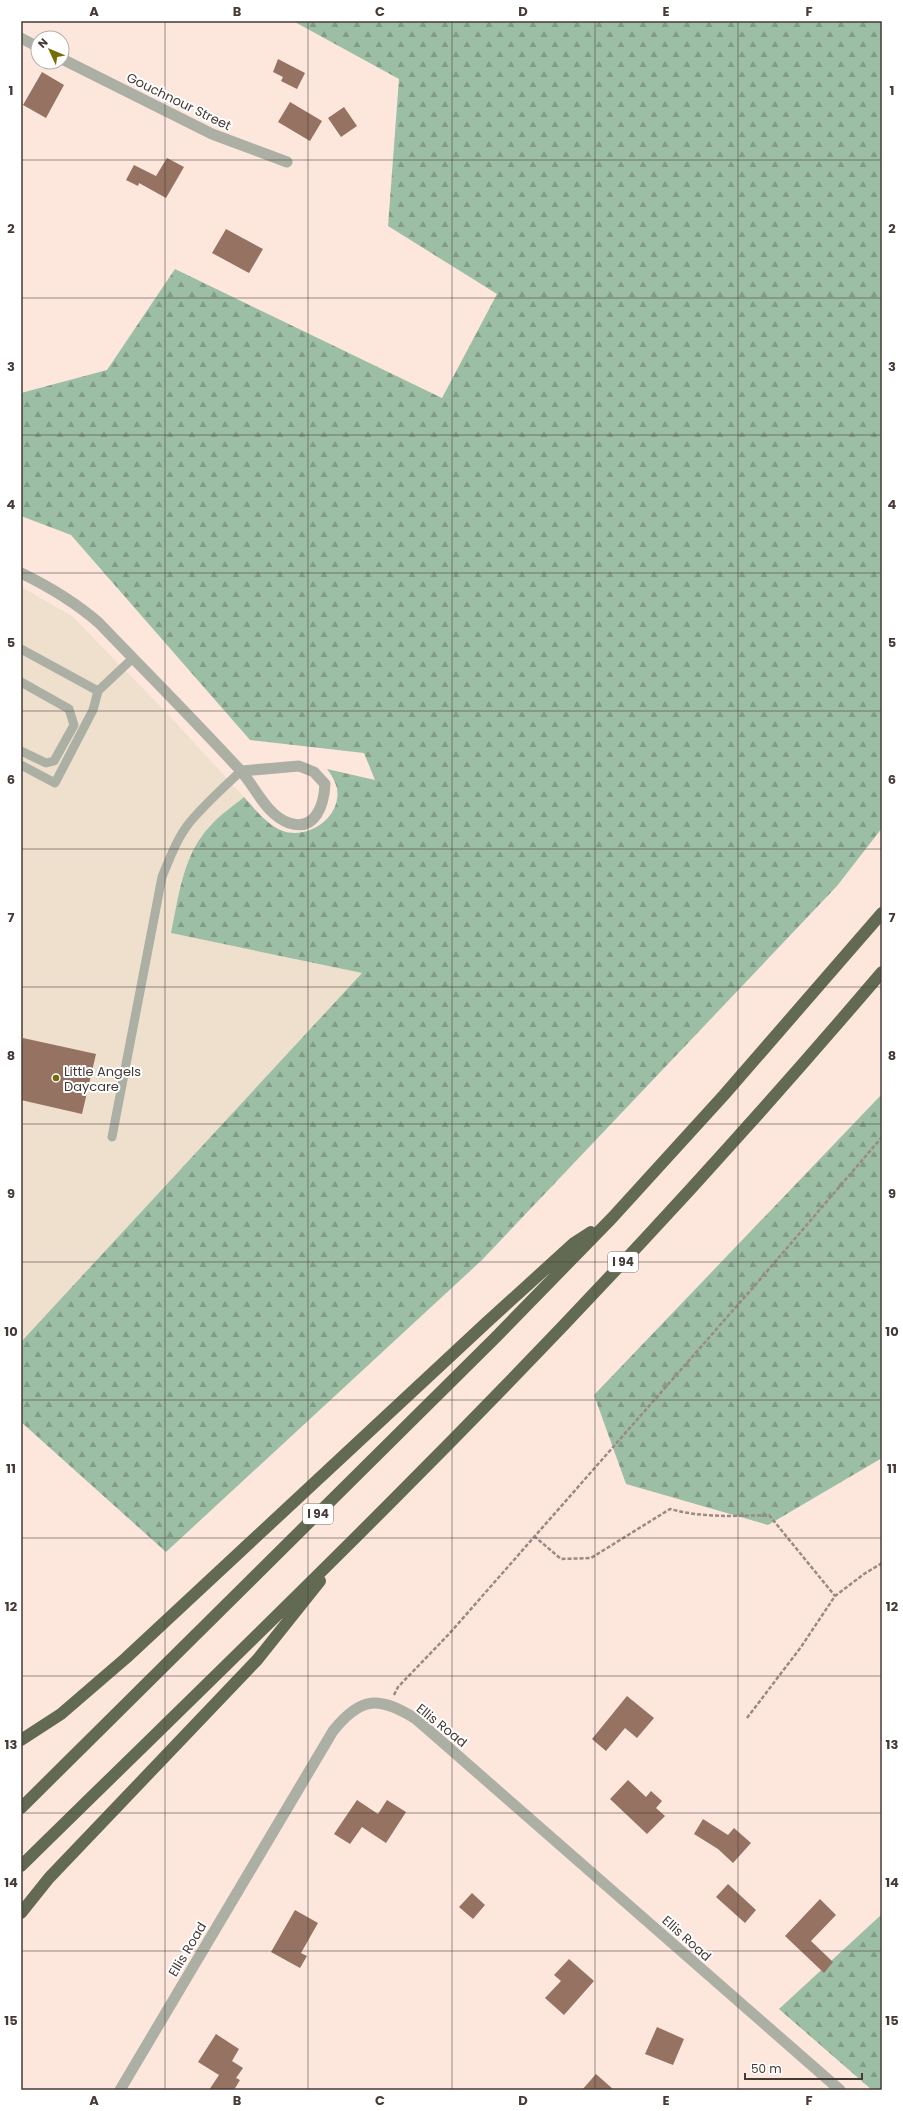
<svg xmlns="http://www.w3.org/2000/svg" width="903" height="2111" viewBox="0 0 903 2111" font-family="Poppins,sans-serif">
<style>
.commercial{fill:#efe0cd}
.forest{fill:url(#forest-firs)}
.building{fill:#957262}
.lines{fill:none;stroke-linecap:round;stroke-linejoin:round}
.path{stroke:#9a8a83;stroke-width:2.5;stroke-dasharray:4 2;stroke-linecap:butt}
.service{stroke:#acafa4;stroke-width:9}
.minor{stroke:#acafa4;stroke-width:11}
.tertiary{stroke:#acafa4;stroke-width:11}
.motorway{stroke:#636a53;stroke-width:12}
.grid{fill:none;stroke:#453a36;stroke-width:1;stroke-opacity:0.55}
.poi-dot{fill:#746c07;stroke:#fff;stroke-width:1.5}
.labels{text-anchor:middle;stroke-width:4;stroke-linejoin:round;paint-order:stroke}
.shield{fill:#fff;stroke:#7d7572;stroke-width:1}
.shield-label{font-size:12px;font-weight:bold;fill:#453a36}
.street-label{font-size:13px;fill:#453a36;stroke:#fff}
.poi-label{font-size:13px;fill:#453a36;stroke:#fff;text-anchor:start}
.neatline{fill:none;stroke:#453a36;stroke-width:1.5}
.grid-label{font-size:13px;text-anchor:middle;font-weight:bold;fill:#453a36}
</style>
<defs>
<pattern id="forest-firs" width="22" height="20" patternUnits="userSpaceOnUse"><rect width="22" height="20" fill="#9cbea5"/><path d="M5 1l3.5 6h-7zM16 11l3.5 6h-7z" fill="#819b87"/></pattern>
</defs>
<rect width="100%" height="100%" fill="#fde7dd"/>
<!-- commercial -->
<path class="commercial" d="M21,587L72,616L165,711L244,797L211,824L200,838L171,933L362,973L21,1342Z"/>
<!-- forest -->
<path class="forest" d="M293,21H882V828L837,886L482,1260L166,1552L21,1422V1342L362,973L171,933C179,895 183,854 211,825C220,815 233,806 244,797C255,809 267,825 283,831C309,840 342,817 337,788C335,781 331,774 327,769L375,780L364,753L250,740L71,535L21,516V393L107,370L175,269L442,398L497,294L388,226L399,79Z
M882,1094V1458L768,1525L626,1484L594,1395Z
M882,1914V2090H872L779,2009Z"/>
<!-- building -->
<path class="building" d="M278,59L305,73L297,89L281,81L283,77L273,72Z
M42,72L64,85L46,118L23,105Z
M290,102L322,121L310,141L278,122Z
M344,107L357,126L341,137L328,118Z
M167,158L184,167L166,198L139,183L138,186L126,180L134,165L156,176Z
M226,229L263,249L249,273L212,253Z
M23,1038L96,1054L82,1114L21,1100V1047Z
M627,1696L654,1718L637,1738L625,1728L606,1751L592,1739Z
M628,1780L646,1797L651,1791L662,1801L656,1808L665,1816L647,1834L610,1799Z
M357,1800L378,1814L387,1800L406,1812L386,1843L362,1827L350,1844L334,1834Z
M703,1819L728,1835L734,1828L751,1843L733,1863L718,1849L694,1834Z
M728,1884L756,1910L745,1923L716,1897Z
M472,1893L485,1905L473,1919L459,1907Z
M820,1899L836,1915L811,1941L833,1962L824,1973L785,1936Z
M295,1910L318,1923L301,1953L307,1956L300,1968L271,1952Z
M569,1959L594,1981L564,2015L545,1998L561,1981L554,1975Z
M657,2027L684,2039L673,2065L645,2054Z
M216,2034L239,2049L232,2061L243,2068L236,2078L240,2080L234,2090H209L219,2075L198,2062Z
M596,2074L614,2090H582Z"/>
<g class="lines">
<!-- path -->
<path class="path" d="M534,1536L561,1559L591,1558L670,1509C703,1518 735,1516 769,1515L835,1596
M394,1695L398,1687L449,1634L757,1283L882,1137
M747,1718L801,1647L835,1596L864,1574L882,1563"/>
<!-- service -->
<path class="service" d="M21,649L98,691
M21,682L69,709L74,725L54,761L46,763L21,751
M21,765L55,783L93,710L98,691L133,658
M112,1137L162,877C170,858 177,838 190,822C206,803 224,787 241,771"/>
<!-- minor -->
<path class="minor" d="M21,38L38,47
M62,59L212,134L287,162
M21,573C50,587 75,602 99,623C146,672 194,720 240,770C255,786 266,815 289,823C316,832 324,804 325,784L314,772L299,766L241,771"/>
<!-- tertiary -->
<path class="tertiary" d="M120,2090L333,1731C361,1696 379,1696 416,1719L840,2090"/>
<!-- motorway -->
<path class="motorway" d="M21,1740L61,1714L126,1658L486,1323L574,1243L591,1232
M21,1808L496,1337L612,1218L724,1095L882,913
M21,1866C147,1742 274,1620 399,1494C566,1327 728,1153 882,972
M21,1913L49,1878L257,1660L320,1581"/>
</g>
<!-- grid -->
<path class="grid" d="M165,21V2090M308,21V2090M452,21V2090M595,21V2090M738,21V2090M21,160H882M21,298H882M21,435H882M21,573H882M21,711H882M21,849H882M21,987H882M21,1124H882M21,1262H882M21,1400H882M21,1538H882M21,1676H882M21,1813H882M21,1951H882"/>
<!-- markers -->
<circle class="poi-dot" cx="56" cy="1078" r="4"/>
<g class="labels">
<!-- shield labels -->
<g class="shield">
<rect x="608" y="1252" width="30" height="20" rx="3"/>
<rect x="303" y="1504" width="30" height="20" rx="3"/>
</g>
<g class="shield-label">
<text x="623" y="1266">I 94</text>
<text x="318" y="1518">I 94</text>
</g>
<!-- street labels -->
<g class="street-label">
<text transform="translate(179 101) rotate(26)" y="5">Gouchnour Street</text>
<text transform="translate(442 1725) rotate(39)" y="5">Ellis Road</text>
<text transform="translate(687 1938) rotate(42)" y="5">Ellis Road</text>
<text transform="translate(187 1949) rotate(-59)" y="5">Ellis Road</text>
</g>
<!-- poi labels -->
<g class="poi-label">
<text x="64" y="1076">Little Angels<tspan x="64" dy="15">Daycare</tspan></text>
</g>
</g>
<!-- border -->
<rect width="903" height="2111" fill="none" stroke="#ffffff" stroke-width="44"/>
<!-- north arrow -->
<g transform="translate(50 50) rotate(314)"><circle r="19" fill="#ffffff" stroke="#b5b0af"/>
<path d="M0-3L7 15L0 10L-7 15Z" fill="#746c07"/>
<text y="-6" font-size="11" font-weight="bold" text-anchor="middle" fill="#453a36">N</text>
</g>
<!-- scale -->
<path d="M745 2073v6h117v-6" fill="none" stroke="#453a36" stroke-width="2"/>
<text x="751" y="2073" font-size="12" fill="#453a36" stroke="#ffffff" stroke-width="3" paint-order="stroke">50 m</text>
<rect x="22" y="22" width="859" height="2067" class="neatline"/>
<g class="grid-label">
<text x="94" y="16">A</text>
<text x="237" y="16">B</text>
<text x="380" y="16">C</text>
<text x="523" y="16">D</text>
<text x="666" y="16">E</text>
<text x="809" y="16">F</text>
<text x="11" y="95">1</text>
<text x="892" y="95">1</text>
<text x="11" y="233">2</text>
<text x="892" y="233">2</text>
<text x="11" y="371">3</text>
<text x="892" y="371">3</text>
<text x="11" y="509">4</text>
<text x="892" y="509">4</text>
<text x="11" y="647">5</text>
<text x="892" y="647">5</text>
<text x="11" y="784">6</text>
<text x="892" y="784">6</text>
<text x="11" y="922">7</text>
<text x="892" y="922">7</text>
<text x="11" y="1060">8</text>
<text x="892" y="1060">8</text>
<text x="11" y="1198">9</text>
<text x="892" y="1198">9</text>
<text x="11" y="1336">10</text>
<text x="892" y="1336">10</text>
<text x="11" y="1473">11</text>
<text x="892" y="1473">11</text>
<text x="11" y="1611">12</text>
<text x="892" y="1611">12</text>
<text x="11" y="1749">13</text>
<text x="892" y="1749">13</text>
<text x="11" y="1887">14</text>
<text x="892" y="1887">14</text>
<text x="11" y="2025">15</text>
<text x="892" y="2025">15</text>
<text x="94" y="2105">A</text>
<text x="237" y="2105">B</text>
<text x="380" y="2105">C</text>
<text x="523" y="2105">D</text>
<text x="666" y="2105">E</text>
<text x="809" y="2105">F</text>
</g>
</svg>
